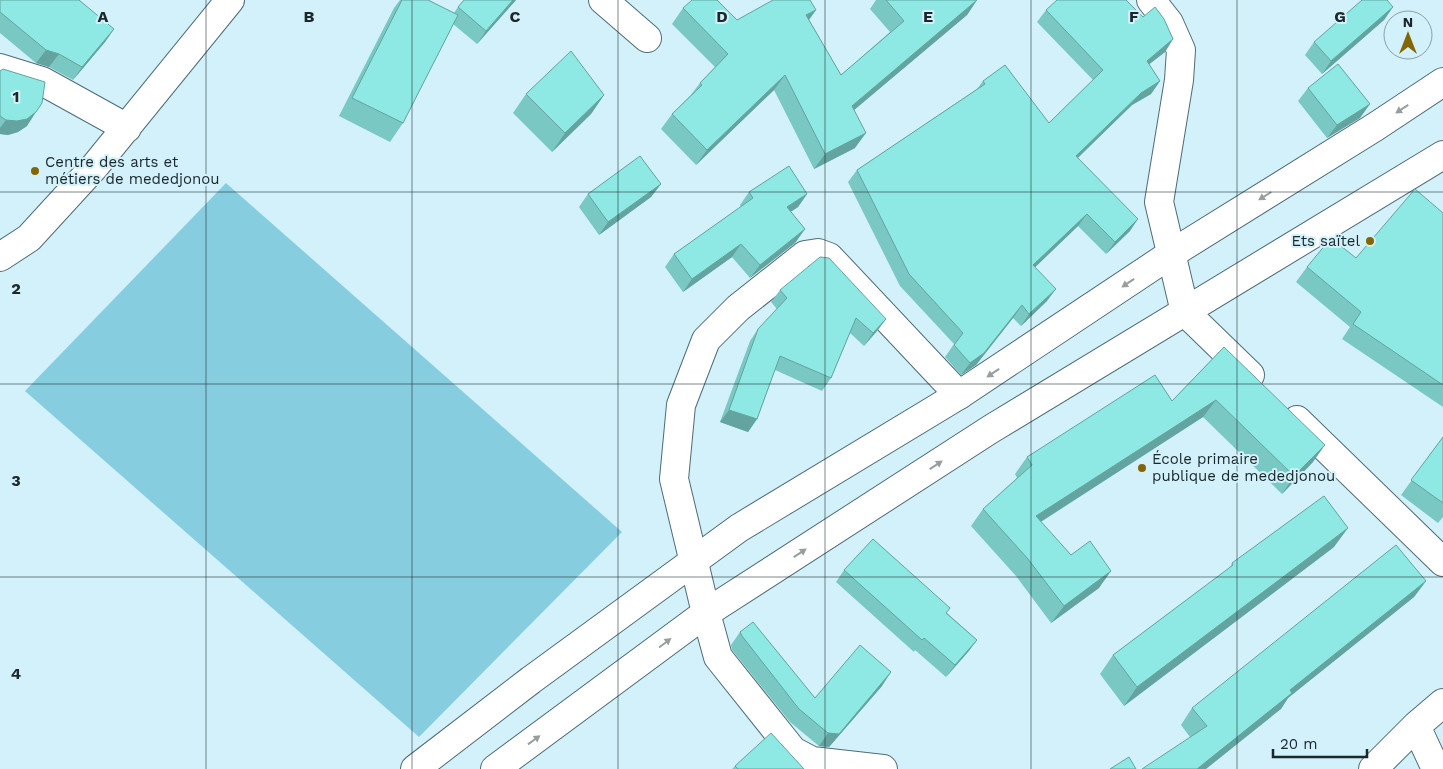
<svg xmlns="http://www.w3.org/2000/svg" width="1443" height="769" viewBox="0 0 1443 769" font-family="'Work Sans',sans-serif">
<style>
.green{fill:#87cde0}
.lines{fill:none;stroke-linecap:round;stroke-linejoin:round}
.minor-casing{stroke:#506c74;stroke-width:30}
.major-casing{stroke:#506c74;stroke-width:30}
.minor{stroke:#fff;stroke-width:28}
.major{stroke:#fff;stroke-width:28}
.wall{fill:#7ac8c4}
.shaded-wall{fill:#63a3a0}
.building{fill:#8ee9e4;stroke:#63a3a0}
.oneway{fill:#989e9f}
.grid{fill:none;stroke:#1b272a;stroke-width:1;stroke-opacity:0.55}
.poi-dot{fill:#846600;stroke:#d2f1fa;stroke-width:2}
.labels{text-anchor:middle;stroke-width:4;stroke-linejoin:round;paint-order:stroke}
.poi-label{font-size:15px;fill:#1b272a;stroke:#d2f1fa;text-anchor:start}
.grid-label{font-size:16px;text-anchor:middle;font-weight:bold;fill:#1b272a;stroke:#d2f1fa;stroke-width:4;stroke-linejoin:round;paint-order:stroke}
</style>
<rect width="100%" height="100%" fill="#d2f1fa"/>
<!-- green -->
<path class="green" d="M226,183L622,532L419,737L25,391Z"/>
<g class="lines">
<!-- minor casing -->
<g class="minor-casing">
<path id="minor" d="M603,0L647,38
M1151,0L1169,23L1181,50L1179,80L1159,202L1185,312L1250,375
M0,68L42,81L127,128
M0,257L29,238L95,166L230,0
M1297,420L1443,562
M1416,726L1436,769
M883,769L812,761L793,751L718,657L706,613L674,479L681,405L706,340L738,308L805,255L818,253L829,257L959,395
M1373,769L1416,726L1443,703"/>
</g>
<!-- major casing -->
<g class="major-casing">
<path id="major" d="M415,769L531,680L739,528L959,395L1171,254L1375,127L1443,82
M495,769L706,613L991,429L1443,155"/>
</g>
<!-- minor -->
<use href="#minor" class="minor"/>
<!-- major -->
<use href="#major" class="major"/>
</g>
<!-- wall -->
<path class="wall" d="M0,0L114,29L105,42L73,80L49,67L36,63L0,33Z
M400,0H428L454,13L458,7L516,0L477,44L453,24L403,123L390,142L339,116L394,8Z
M876,0H977L967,15L854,110L855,148L814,169L774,90L696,165L661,129L672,114L690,96L700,83L715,67L672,24L683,8L737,20L816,10L809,20L841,75L890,32L870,9Z
M1393,7L1384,20L1322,74L1305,55L1314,42Z
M1046,10L1143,17L1173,39L1165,52L1149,64L1160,81L1151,94L1132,105L1078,158L1130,231L1106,254L1078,226L1035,267L1047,301L1021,326L1013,318L976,365L961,375L945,357L954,344L900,286L848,182L857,170L977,89L983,81L1049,123L1093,80L1037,22Z
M0,71L27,126L18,132L8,135L0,134Z
M1308,88L1360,118L1327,138L1298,101Z
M526,94L604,95L591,114L552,152L513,113Z
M661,184L651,197L599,235L579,207L588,194Z
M749,192L807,194L798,207L790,212L805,229L795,243L750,278L732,257L683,292L665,267L674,254L741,207L740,205Z
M1443,213V407L1342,339L1350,327L1296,282L1307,267L1356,258Z
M780,290L886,319L877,331L864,346L850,333L831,378L822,391L775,370L757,419L748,432L720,422L750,341L758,329L777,309L771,302Z
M1224,347L1313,462L1282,494L1203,417L1041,522L1099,588L1051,623L1016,576L971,526L983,509L1017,478L1015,474L1027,457L1172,401Z
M1443,437V517L1438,523L1401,495Z
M1334,547L1124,706L1100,674L1113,655L1230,568L1232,563Z
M844,570L947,613L977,640L968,652L946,677L915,650L914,652L836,582Z
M1426,581L1414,597L1288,698L1281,709L1190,737L1181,725L1192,708Z
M740,632L815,698L882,686L829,747L819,746L790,722L732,650L731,645Z
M735,766L804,769H732Z"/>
<!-- shaded-wall -->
<path class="shaded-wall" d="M513,0H516L477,44L486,31Z
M977,0L967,15L841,121L852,106Z
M1393,7L1384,20L1322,74L1331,61Z
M816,10L805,25L806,15Z
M114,29L105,42L73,80L82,67Z
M1173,39L1165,52L1138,73L1147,61Z
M46,50L59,54L49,67L36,63Z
M785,75L774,90L696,165L707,150Z
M1160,81L1151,94L1132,105L1067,168L1076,156L1141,93Z
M604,95L591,114L552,152L565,133Z
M1370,104L1360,118L1327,138L1337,125Z
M36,112L27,126L18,132L8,135L0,134V128L6,120Z
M866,133L855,148L814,169L825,154Z
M661,184L651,197L599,235L608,222Z
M807,194L798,207L777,221L787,207Z
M1087,214L1078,226L1025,277L1033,265Z
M1138,219L1130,231L1106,254L1115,242Z
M805,229L795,243L750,278L760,265Z
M741,244L732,257L683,292L692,279Z
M1056,289L1047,301L1021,326L1029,314Z
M1022,305L1013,318L976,365L961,375L970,363Z
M886,319L877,331L864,346L873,333Z
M1216,400L1203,417L1023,533L1036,516Z
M729,410L757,419L748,432L720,422Z
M1325,445L1313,462L1282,494L1294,476Z
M1348,528L1334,547L1124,706L1137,687Z
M1111,571L1099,588L1051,623L1064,606Z
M1426,581L1414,597L1288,698L1281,709L1206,769H1197L1290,690Z
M977,640L968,652L946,677L955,665Z
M891,672L882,686L829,747L819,746L828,733Z"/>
<!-- building -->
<path class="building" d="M0,0H79L114,29L82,67L59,54L46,50L0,12Z
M402,0H428L458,15L403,123L352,98Z
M464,0H513L486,31L458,7Z
M692,0H717L737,20L773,0H810L816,10L806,15L841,75L904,21L886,0H977L852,106L866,133L825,154L785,75L707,150L672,114L702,85L700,83L728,54L683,8Z
M1057,0H1126L1143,17L1155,7L1164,19L1173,39L1147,61L1160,81L1141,93L1076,156L1138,219L1115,242L1087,214L1033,265L1056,289L1029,314L1022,305L984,353L970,363L954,345L963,333L909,274L857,170L985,84L983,81L1005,65L1049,123L1103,70L1046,10Z
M1362,0H1387L1393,7L1331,61L1314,42Z
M571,51L604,95L565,133L526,94Z
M1338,64L1370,104L1337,125L1308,88Z
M3,69L45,82L42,103L36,112L27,119L17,121L6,120L0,116V71Z
M640,156L661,184L608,222L588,194Z
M789,166L807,194L787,207L805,229L760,265L741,244L692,279L674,254L753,198L749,192Z
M1415,189L1443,213V385L1353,324L1361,312L1307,267L1331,238L1356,258Z
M820,257L829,258L886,319L873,333L856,318L831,378L780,356L757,419L729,410L758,329L787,298L780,290Z
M1224,347L1325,445L1294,476L1216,400L1036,516L1071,555L1090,541L1111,571L1064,606L1028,559L983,509L1032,465L1027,457L1155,375L1172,401Z
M1443,437V503L1411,480Z
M1324,496L1348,528L1137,687L1113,655L1233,565L1232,563Z
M873,539L950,608L946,613L977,640L955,665L924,638L922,640L844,570Z
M1396,545L1426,581L1290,690L1292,693L1197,769H1142L1207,726L1192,708Z
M753,622L815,698L860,645L891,672L839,734L828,733L799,709L742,636L740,632Z
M771,733L804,769H738L735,766Z
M1129,757L1136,769H1110Z"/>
<!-- one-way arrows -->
<defs><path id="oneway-solid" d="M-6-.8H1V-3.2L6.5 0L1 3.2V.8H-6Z" transform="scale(1.25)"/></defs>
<g class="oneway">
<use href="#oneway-solid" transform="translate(1402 109) rotate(147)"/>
<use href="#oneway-solid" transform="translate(1265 196) rotate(148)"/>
<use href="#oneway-solid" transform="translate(1128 283) rotate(146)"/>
<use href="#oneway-solid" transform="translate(993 373) rotate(146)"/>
<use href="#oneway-solid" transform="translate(936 465) rotate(-33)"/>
<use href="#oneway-solid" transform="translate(800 553) rotate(-33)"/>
<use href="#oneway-solid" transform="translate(665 643) rotate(-37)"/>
<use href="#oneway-solid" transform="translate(534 740) rotate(-36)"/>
</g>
<!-- grid -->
<path class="grid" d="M206,0V769M412,0V769M618,0V769M825,0V769M1031,0V769M1237,0V769M0,192H1443M0,384H1443M0,577H1443"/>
<!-- markers -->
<g class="poi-dot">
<circle cx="35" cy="171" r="5"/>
<circle cx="1370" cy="241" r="5"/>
<circle cx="1142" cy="468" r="5"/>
</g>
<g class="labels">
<!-- poi labels -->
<g class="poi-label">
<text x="45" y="167">Centre des arts et<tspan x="45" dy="17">métiers de mededjonou</tspan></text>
<text x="1360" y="246" text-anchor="end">Ets saïtel</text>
<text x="1152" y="464">École primaire<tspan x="1152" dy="17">publique de mededjonou</tspan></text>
</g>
</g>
<g class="grid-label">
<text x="103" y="22">A</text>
<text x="309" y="22">B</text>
<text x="515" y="22">C</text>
<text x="722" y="22">D</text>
<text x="928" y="22">E</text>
<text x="1134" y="22">F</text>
<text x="1340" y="22">G</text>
<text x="16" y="102">1</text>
<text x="16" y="294">2</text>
<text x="16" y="486">3</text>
<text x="16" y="679">4</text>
</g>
<!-- north arrow -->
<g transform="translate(1408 35)"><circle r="24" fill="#d2f1fa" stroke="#89a0a7"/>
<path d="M0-4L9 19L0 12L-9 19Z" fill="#846600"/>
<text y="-8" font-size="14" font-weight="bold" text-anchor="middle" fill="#1b272a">N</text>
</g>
<!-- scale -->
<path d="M1273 749v8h94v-8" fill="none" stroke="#1b272a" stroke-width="2.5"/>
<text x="1280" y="749" font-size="15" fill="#1b272a" stroke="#d2f1fa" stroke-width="4" paint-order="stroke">20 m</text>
</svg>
